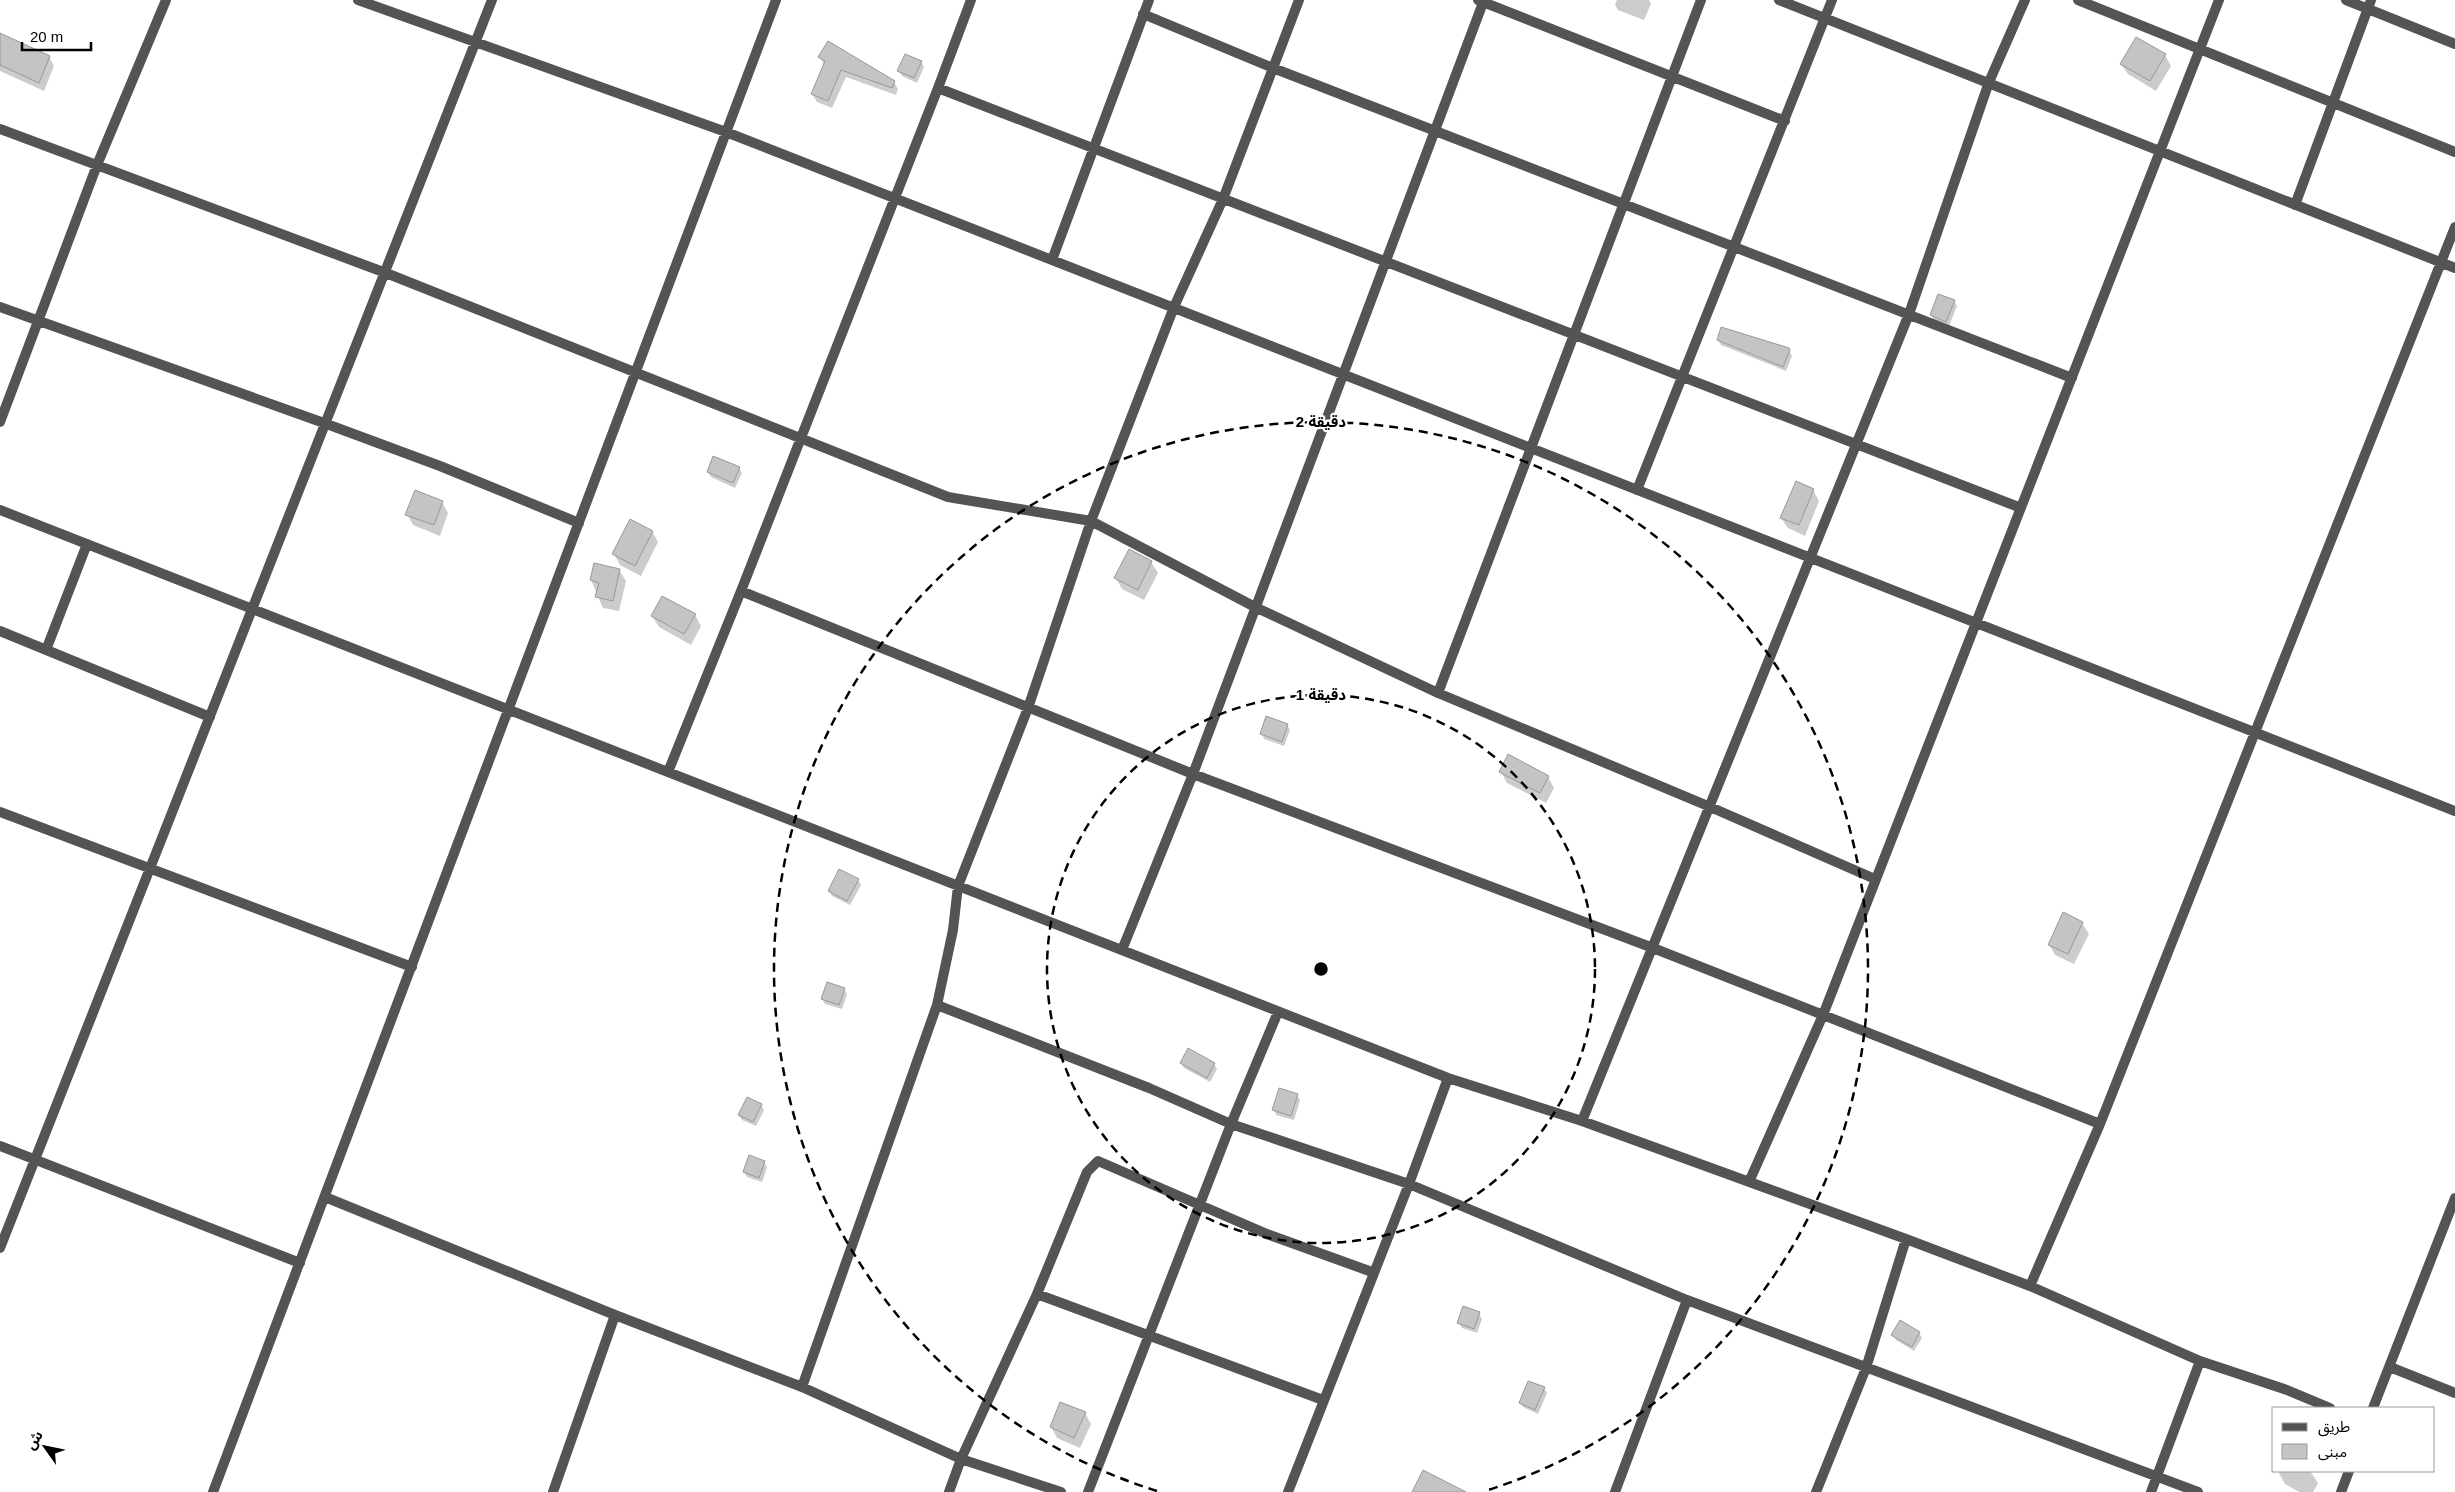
<svg xmlns="http://www.w3.org/2000/svg" width="2455" height="1492" viewBox="0 0 2455 1492" font-family="Arial,'Noto Sans Arabic',sans-serif">
<style>
.shadow{fill:#0003}
.building{fill:#c4c4c4;stroke:#989898}
.lines{fill:none;stroke-linecap:round;stroke-linejoin:round}
.minor{stroke:#545454;stroke-width:10}
.ring{fill:none;stroke:#000;stroke-width:2.5;stroke-dasharray:9 6}
.centre{fill:#000;stroke:#fff;stroke-width:2.5}
.ring-label{font-size:15px;text-anchor:middle;font-weight:bold;fill:#000;stroke:#fff;stroke-width:4.5;stroke-linejoin:round;paint-order:stroke}
</style>
<rect width="100%" height="100%" fill="#fff"/>
<!-- shadow -->
<path class="shadow" d="M1617,0H1649L1651,4L1644,20L1618,10L1615,5Z
M0,42L49,57L54,66L44,91L0,71Z
M2165,55L2171,66L2156,91L2128,74L2121,64Z
M820,57L894,82L898,89L896,95L846,77L832,108L817,102L812,94L824,65Z
M921,62L924,67L917,83L902,76L899,71Z
M1954,301L1957,306L1949,326L1934,320L1931,315Z
M1718,340L1788,349L1792,356L1786,371L1721,345Z
M739,468L742,473L735,488L711,477L708,472Z
M1813,490L1819,501L1805,536L1788,528L1781,518Z
M442,502L448,513L440,536L413,525L407,514Z
M652,531L658,542L641,576L620,565L614,554Z
M1151,562L1158,573L1144,600L1122,589L1116,578Z
M619,570L626,581L619,611L603,608L591,580Z
M695,615L701,626L691,645L659,627L652,616Z
M1287,725L1290,730L1284,746L1264,739L1262,734Z
M1501,772L1548,777L1554,788L1546,803L1507,783Z
M858,880L861,885L850,905L832,896L829,891Z
M2082,923L2089,934L2074,964L2055,955L2049,944Z
M844,989L847,994L842,1009L825,1004L822,999Z
M1181,1063L1214,1064L1217,1069L1210,1082L1184,1068Z
M1297,1095L1300,1100L1294,1120L1276,1115L1274,1110Z
M761,1105L764,1110L756,1126L742,1120L739,1115Z
M764,1162L767,1167L762,1182L747,1177L744,1172Z
M1479,1314L1482,1319L1477,1333L1462,1328L1459,1323Z
M1919,1333L1922,1338L1914,1351L1896,1340L1893,1335Z
M1544,1388L1547,1393L1538,1414L1523,1407L1520,1402Z
M1085,1413L1091,1424L1080,1448L1057,1438L1051,1427Z
M2280,1471H2310L2318,1483L2313,1492H2299L2285,1484L2279,1473Z"/>
<!-- building -->
<path class="building" d="M0,33L50,56L39,83L0,65Z
M2136,37L2166,54L2150,81L2120,64Z
M828,41L895,81L892,88L841,70L828,101L811,94L825,61L818,57Z
M905,54L922,61L914,78L897,71Z
M1938,294L1955,300L1946,322L1930,315Z
M1721,327L1789,348L1790,350L1783,367L1717,340Z
M713,456L740,467L733,483L707,472Z
M1796,481L1814,489L1799,525L1780,518Z
M415,490L443,501L434,525L405,515Z
M630,519L653,531L635,566L612,554Z
M1129,549L1152,561L1138,590L1114,578Z
M594,563L620,569L613,601L595,597L599,583L590,580Z
M662,596L696,614L684,634L651,616Z
M1266,716L1288,724L1282,742L1260,734Z
M1508,754L1549,776L1540,793L1499,772Z
M839,869L859,879L847,901L828,891Z
M2063,912L2083,922L2068,954L2048,945Z
M827,982L845,988L839,1005L821,999Z
M1188,1048L1215,1063L1207,1078L1180,1063Z
M1279,1088L1298,1094L1291,1116L1272,1110Z
M747,1097L762,1104L753,1122L738,1115Z
M749,1155L765,1161L759,1178L743,1172Z
M1463,1306L1480,1312L1474,1329L1457,1323Z
M1900,1320L1920,1332L1912,1347L1891,1335Z
M1528,1381L1545,1387L1535,1410L1519,1403Z
M1060,1402L1086,1412L1074,1438L1050,1427Z
M1423,1470L1466,1492H1412Z"/>
<g class="lines">
<!-- minor -->
<path class="minor" d="M358,0L726,132L2455,811
M1478,0L1785,121
M1779,0L2455,268
M2078,0L2455,152
M2346,0L2455,44
M1143,14L1273,68L2072,378
M938,88L2021,508
M0,129L386,273L948,497L1091,521L1255,607L1438,693L1708,806L1875,879
M2295,205L2371,0
M1052,260L1149,0
M0,307L324,423L440,466L579,523
M0,422L97,165L166,0
M1637,490L1832,0
M0,510L1448,1078L1582,1121L1906,1239L2030,1286L2200,1361L2287,1390L2330,1408
M741,591L1193,774L1653,948L2100,1124
M0,631L210,717
M46,650L87,544
M1438,693L1701,0
M668,772L741,591L938,88L971,0
M0,812L412,967
M1122,950L1193,774L1484,0
M937,1005L1149,1088L1231,1124L1409,1184L1687,1300L2198,1492
M1582,1121L1909,314L1989,82L2025,0
M0,1146L300,1263
M1749,1182L1823,1015L2219,0
M325,1197L615,1315L802,1387L961,1459L1061,1492
M0,1248C164,832 329,417 492,0
M2030,1286L2100,1124L2455,227
M1037,1294L1323,1400
M2390,1367L2455,1393
M802,1387L937,1005L953,930L958,886L1028,708L1091,521L1174,307L1223,199L1299,0
M2373,1408L2455,1198
M213,1492L776,0
M553,1492L615,1315
M949,1492L961,1459L1037,1294L1087,1172L1098,1161L1267,1234L1372,1272
M1088,1492L1231,1124L1278,1012
M1288,1492L1409,1184L1448,1078
M1615,1492L1687,1300
M1816,1492L1866,1368L1906,1239
M2151,1492L2200,1361
M2341,1492L2349,1471"/>
</g>
<!-- distance rings -->
<g class="ring">
<circle cx="1321" cy="969" r="274"/>
<path d="M1157 1491A547 547 0 1 1 1485 1491"/>
</g>
<circle cx="1321" cy="969" r="8" class="centre"/>
<g class="ring-label">
<text x="1321" y="427">2 دقيقة</text>
<text x="1321" y="700">1 دقيقة</text>
</g>
<!-- legend -->
<rect x="2272" y="1407" width="162" height="65" fill="#ffffff" stroke="#999999"/>
<rect x="2282" y="1423" width="25" height="8" fill="#545454" stroke="#999999"/>
<text x="2318" y="1432" font-size="15" fill="#000000">طريق</text>
<rect x="2282" y="1444" width="25" height="15" fill="#c4c4c4" stroke="#999999"/>
<text x="2318" y="1457" font-size="15" fill="#000000">مبنى</text>
<!-- north arrow -->
<g transform="translate(45 1447) rotate(303)" stroke="#ffffff" stroke-width="4" paint-order="stroke">
<path d="M0-4L9 19L0 12L-9 19Z" fill="#000000"/>
<text y="-8" font-size="14" font-weight="bold" text-anchor="middle" fill="#000000">ش</text>
</g>
<!-- scale -->
<path d="M22 42v8h69v-8" fill="none" stroke="#000000" stroke-width="2.5"/>
<text x="30" y="42" font-size="15" fill="#000000" stroke="#ffffff" stroke-width="4" paint-order="stroke">20 m</text>
</svg>
